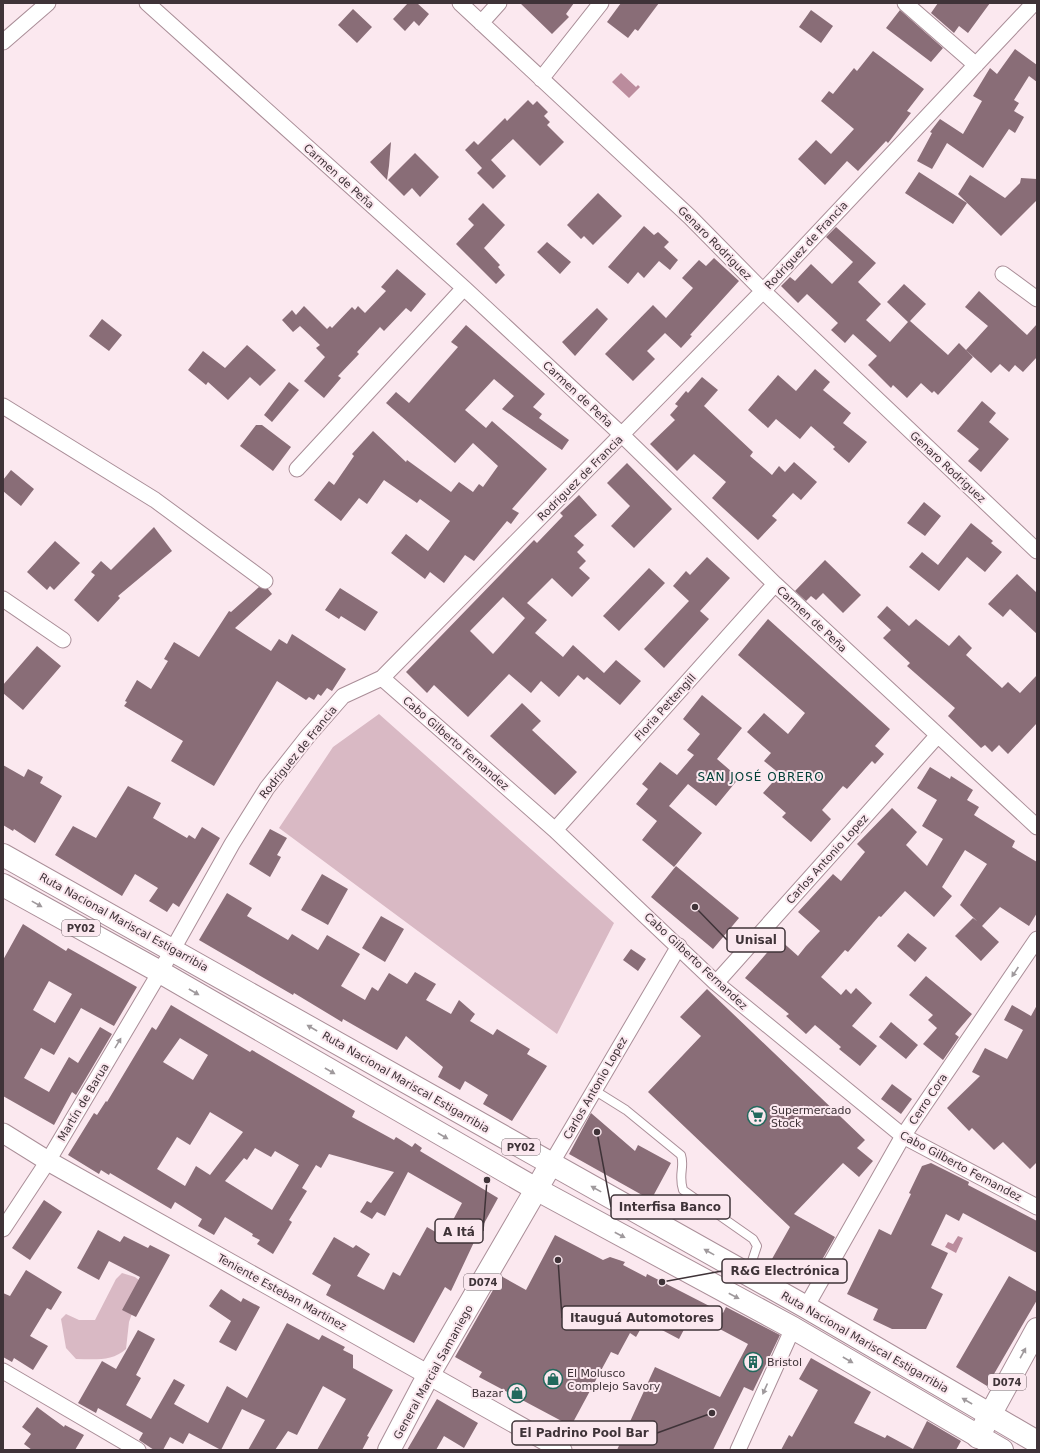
<svg xmlns="http://www.w3.org/2000/svg" width="1040" height="1453" viewBox="0 0 1040 1453" font-family="'DejaVu Sans',sans-serif">
<style>
.green{fill:#d9b9c4}
.water{fill:#bb8c9d}
.building{fill:#896d77;fill-rule:evenodd}
.lines{fill:none;stroke-linecap:round;stroke-linejoin:round}
.service-casing{stroke:#aa8e98;stroke-width:10}
.minor-casing{stroke:#aa8e98;stroke-width:17}
.tertiary-casing{stroke:#aa8e98;stroke-width:21}
.primary-casing{stroke:#aa8e98;stroke-width:24}
.trunk-casing{stroke:#aa8e98;stroke-width:24}
.service{stroke:#fff;stroke-width:8}
.minor{stroke:#fff;stroke-width:15}
.tertiary{stroke:#fff;stroke-width:19}
.primary{stroke:#fff;stroke-width:22}
.trunk{stroke:#fff;stroke-width:22}
.oneway{fill:#9f999c}
.labels{text-anchor:middle;stroke-width:4;stroke-linejoin:round;paint-order:stroke}
.shield{fill:#fbe8ef;stroke:#77696f;stroke-width:1}
.shield-label{font-size:10px;font-weight:bold;fill:#3f3338}
.street-label{font-size:11px;fill:#3f3338;stroke:#fbe8ef}
.poi-label{font-size:11px;fill:#3f3338;stroke:#fbe8ef;text-anchor:start}
.neighbourhood-label{font-size:12px;letter-spacing:1px;fill:#014037;stroke:#fbe8ef}
.leader{fill:none;stroke:#3f3338;stroke-width:1.5}
.callout-dot{fill:#3f3338;stroke:#fbe8ef;stroke-width:1.5}
.callout{fill:#fbe8ef;stroke:#3f3338;stroke-width:1.5}
.callout-label{font-size:12px;text-anchor:middle;font-weight:bold;fill:#3f3338}
</style>
<rect width="100%" height="100%" fill="#fbe8ef"/>
<!-- green -->
<path class="green" d="M379,714L614,923L557,1034L279,828L333,747Z
M122,1273L135,1277L140,1281L141,1288L129,1322L126,1349C112,1362 93,1359 76,1359L66,1348L61,1319L66,1314L79,1320H95L116,1279Z"/>
<!-- water -->
<path class="water" d="M621,73L636,87L638,85L640,87L629,98L612,82Z
M958,1236L963,1238L956,1253L945,1247L948,1242L953,1244Z"/>
<!-- building -->
<path class="building" d="M408,3H417L429,14L419,26L414,21L405,31L393,19Z
M520,3H574L566,14L569,17L552,34Z
M621,3H659L638,31L635,29L628,38L607,22Z
M938,3H990L968,33L959,26L954,33L931,13Z
M353,9L372,27L357,43L338,25Z
M811,10L833,26L821,43L799,27Z
M900,10L943,48L931,62L886,28Z
M1015,49L1037,65V82L1029,76L1014,100L1019,103L1014,111L1024,117L1015,133L1009,129L983,168L947,143L932,169L917,161L932,133L930,132L940,119L963,134L982,101L973,96L990,68L997,74Z
M873,51L924,89L907,111L911,113L888,143L886,141L858,171L847,161L825,185L798,159L816,140L831,154L854,129L821,101L829,91L833,94L854,68L857,71Z
M528,100L533,105L537,101L548,112L544,116L550,122L547,125L564,142L540,166L513,139L491,160L506,176L493,189L477,173L482,168L465,150L474,141L478,145L505,118L507,121Z
M391,142L389,166L387,180L370,162Z
M415,153L439,177L420,197L412,188L404,196L388,180Z
M919,172L967,203L953,224L905,193Z
M970,175L1005,198L1020,183L1021,178L1037,179V200L1001,236L958,194Z
M598,193L622,216L593,245L584,236L581,239L567,225Z
M483,203L505,225L484,248L500,265L498,267L505,275L496,284L456,244L474,225L468,219Z
M644,226L654,235L658,232L669,242L664,247L678,260L670,270L659,261L644,278L638,272L628,284L608,267Z
M836,227L876,263L858,282L881,304L866,320L890,342L908,322L887,302L904,284L926,304L910,321L948,355L959,343L973,357L938,395L934,391L932,393L921,383L907,398L893,385L891,388L868,365L877,356L853,334L845,343L831,330L838,323L807,294L798,303L781,286L790,277L795,281L811,264L832,284L853,262L826,237Z
M547,242L571,262L560,274L537,252Z
M714,258L739,281L690,335L692,336L681,348L665,333L647,351L655,359L633,381L605,354L653,305L666,318L693,288L682,278L699,260L706,266Z
M397,269L426,294L411,312L406,308L384,331L380,327L357,352L359,354L338,376L341,378L324,398L304,381L325,357L316,348L320,345L300,326L293,332L282,320L292,310L296,315L304,306L327,329L330,326L332,328L352,307L355,310L358,306L365,313L386,291L381,287Z
M979,291L1027,335L1037,324V357L1023,372L1015,365L1009,372L1000,364L991,373L966,350L988,326L965,307Z
M597,308L608,319L575,356L562,342Z
M102,319L122,335L109,351L89,336Z
M466,325L545,394L533,407L542,414L539,418L569,440L562,450L502,409L514,396L494,379L465,410L486,428L492,421L547,469L512,509L519,513L511,524L507,521L474,561L465,555L444,583L430,572L425,579L391,553L406,534L428,551L450,521L420,499L417,503L384,480L367,504L359,498L341,521L314,500L329,481L334,485L354,456L352,454L373,431L406,462L407,460L451,492L459,482L473,492L479,484L483,487L498,466L473,443L455,463L386,403L396,392L409,403L458,347L451,342Z
M247,345L276,370L260,386L250,377L228,400L208,382L206,385L188,370L203,351L225,368Z
M815,369L830,382L823,390L851,413L843,423L867,442L849,463L833,449L835,447L811,426L800,439L776,419L768,428L748,410L778,375L796,391Z
M702,377L718,390L704,406L753,452L750,456L772,475L779,466L785,472L794,462L817,482L801,500L793,493L772,516L777,520L758,540L712,498L726,482L694,454L677,471L650,444L675,420L670,415L678,406L675,404L686,391L688,393Z
M289,382L299,390L272,422L264,415Z
M982,401L996,413L989,422L1009,439L981,472L968,461L979,449L957,431Z
M256,425H262L291,447L273,471L240,446Z
M627,463L672,509L634,548L611,526L630,506L607,483Z
M11,470L34,489L21,506L3,491V480Z
M579,495L597,515L574,536L584,545L577,552L586,561L579,568L590,578L572,597L552,578L527,603L547,620L535,633L563,657L573,645L604,673L616,660L641,681L620,705L587,677L584,680L578,675L559,697L541,681L531,693L509,674L468,717L434,685L427,693L406,672L534,540L537,543L563,516L560,513ZM503,597L525,618L493,654L470,631Z
M924,502L941,516L925,536L907,523Z
M971,523L993,541L991,543L1002,552L985,572L967,557L939,591L909,567L922,552L938,565Z
M154,527L172,551L118,596L120,598L98,622L74,600L95,575L91,572L101,561L111,570Z
M55,541L80,563L54,590L50,586L47,590L27,572Z
M707,557L730,578L700,611L709,619L664,668L644,649L689,601L673,586L686,571L690,575Z
M825,560L861,595L843,613L823,593L816,600L811,596L806,601L795,591Z
M649,568L665,583L619,631L603,616Z
M1017,574L1037,593V634L1010,609L1003,617L988,604Z
M259,587L268,589L272,594L235,628L271,651L279,639L287,644L292,634L346,669L332,691L327,688L321,696L318,694L314,700L309,697L306,700L277,681L214,786L171,761L183,741L124,706L127,702L125,701L137,680L151,689L168,661L164,659L174,642L199,657L229,611L231,612Z
M340,588L378,612L365,631L341,616L339,619L325,610Z
M887,606L909,626L916,619L949,646L959,635L972,648L966,655L1002,688L1008,682L1020,693L1037,675V723L1008,754L999,745L992,752L985,745L981,748L948,716L955,708L907,666L910,663L883,638L891,630L877,617Z
M768,619L890,729L875,746L884,754L875,764L872,761L847,789L843,786L822,810L831,819L811,842L782,817L786,813L763,793L780,774L764,761L771,753L747,732L764,713L788,734L805,713L738,655Z
M37,646L61,666L23,710L3,693V685Z
M702,695L742,728L717,759L739,778L716,806L688,784L669,806L702,833L674,867L642,840L657,821L636,804L648,789L642,784L660,762L677,775L694,755L687,750L700,734L683,719Z
M522,703L541,721L532,730L577,772L555,795L490,736Z
M3,765L24,777L28,769L43,777L40,783L62,796L35,843L14,829L13,831L3,825Z
M930,767L950,779L951,776L973,790L967,800L979,807L974,815L1015,841L1012,847L1037,862V913L1029,926L1000,907L982,926L999,942L981,961L955,936L973,918L977,921L960,905L987,864L965,850L942,887L952,896L934,917L905,891L881,917L879,916L848,952L845,950L821,977L841,995L846,989L851,994L856,988L872,1003L852,1026L877,1046L860,1066L839,1049L841,1047L815,1025L806,1034L786,1016L789,1014L745,978L779,939L798,956L806,946L820,931L798,912L833,874L841,881L865,852L857,844L892,808L917,832L906,845L927,866L943,839L922,826L937,800L917,788Z
M128,786L161,803L153,818L187,838L189,835L195,839L202,827L220,838L179,907L173,903L167,912L149,901L158,888L135,874L122,896L55,855L73,826L96,838Z
M270,829L287,838L277,855L281,857L270,877L249,864Z
M676,866L739,918L713,949L651,897Z
M322,874L348,889L328,925L301,910Z
M227,893L252,908L247,916L288,940L292,934L318,950L327,935L360,954L341,986L365,1000L372,987L378,991L389,973L407,984L415,972L436,984L426,1000L451,1014L459,1000L475,1014L470,1021L493,1035L497,1029L530,1049L527,1054L547,1066L512,1121L483,1104L488,1095L465,1081L460,1090L438,1077L443,1067L406,1036L397,1050L343,1019L342,1022L294,993L293,995L199,940Z
M381,916L404,929L385,962L362,948Z
M23,924L66,951L68,948L137,987L114,1026L81,1008L54,1055L41,1048L24,1078L49,1092L69,1057L78,1063L100,1027L112,1034L76,1095L72,1092L54,1125L3,1096V960ZM49,981L72,994L55,1023L33,1010Z
M908,933L927,948L915,962L897,946Z
M631,949L646,959L638,971L623,960Z
M926,976L972,1014L955,1034L959,1037L943,1060L923,1044L937,1028L928,1020L933,1015L909,995Z
M707,989L865,1140L857,1148L873,1161L859,1177L843,1163L794,1214L835,1237L810,1281L798,1283L768,1266L790,1227L648,1092L701,1036L680,1017Z
M171,1005L250,1052L252,1050L355,1111L352,1117L394,1140L396,1137L412,1147L415,1143L422,1148L420,1151L498,1198L475,1240L451,1291L445,1287L414,1343L326,1295L331,1285L312,1274L334,1237L353,1248L356,1245L370,1254L357,1276L384,1290L393,1272L400,1276L427,1227L444,1237L462,1203L408,1172L385,1216L377,1212L372,1219L360,1212L367,1201L371,1203L394,1172L329,1154L321,1168L316,1165L302,1188L307,1191L289,1220L292,1222L273,1254L257,1244L260,1240L252,1236L253,1234L225,1217L214,1235L198,1226L202,1219L175,1202L171,1209L110,1173L109,1175L101,1170L99,1174L68,1155L94,1113L97,1115L106,1101L107,1102L152,1027L156,1030ZM180,1038L208,1055L193,1080L163,1062ZM210,1112L243,1132L210,1175L196,1166L185,1186L157,1169L177,1137L190,1145ZM255,1148L271,1157L275,1151L299,1165L272,1210L225,1181L244,1158L247,1160Z
M1012,1005L1031,1016L1037,1005V1162L1030,1169L1003,1142L994,1150L972,1128L969,1131L947,1108L980,1076L972,1072L985,1048L1007,1059L1023,1030L1004,1020Z
M891,1022L918,1045L906,1059L879,1037Z
M892,1084L912,1099L901,1114L881,1099Z
M591,1113L635,1151L638,1145L671,1163L651,1200L569,1154Z
M931,1163L969,1182L968,1185L1037,1221V1253L963,1213L959,1221L946,1214L931,1245L948,1253L931,1288L943,1294L926,1329H892L873,1320L878,1309L847,1294L879,1229L891,1235L911,1194L909,1193L922,1166Z
M44,1200L62,1212L30,1260L12,1248Z
M98,1230L120,1242L124,1236L148,1248L150,1245L170,1255L136,1317L122,1310L140,1277L109,1261L99,1280L77,1268Z
M555,1235L603,1260L610,1257L625,1262L623,1265L646,1277L647,1274L723,1313L726,1307L780,1335L753,1391L744,1387L713,1450H617L655,1367L720,1397L748,1344L716,1327L714,1330L690,1318L679,1339L645,1321L636,1337L630,1333L618,1355L611,1352L571,1426L479,1377L482,1372L455,1357L501,1276L526,1290Z
M26,1270L62,1292L51,1310L47,1308L30,1336L48,1346L33,1370L14,1358L12,1362L3,1357V1293L10,1296Z
M1009,1276L1037,1292V1300L987,1386L956,1367Z
M221,1289L241,1302L243,1298L260,1307L236,1351L219,1342L231,1321L209,1306Z
M287,1323L319,1340L322,1335L345,1347L343,1350L353,1355V1368L393,1390L367,1436L369,1437L362,1450H317L346,1399L323,1386L297,1435L288,1431L275,1450H248L265,1420L242,1409L221,1450L189,1433L183,1444L170,1437L163,1450H154L139,1440L143,1433L98,1408L96,1413L78,1403L102,1361L116,1369L138,1330L155,1339L136,1375L141,1378L126,1405L151,1419L174,1379L185,1385L174,1404L208,1423L227,1386L247,1398Z
M811,1358L871,1392L854,1423L885,1438L887,1435L913,1449L927,1421L961,1441L956,1450H781L789,1435L792,1437L818,1390L799,1379Z
M437,1399L478,1423L464,1448L444,1436L436,1450H407Z
M37,1407L64,1427L65,1425L84,1435L75,1450H32L24,1444L31,1434L22,1427Z"/>
<g class="lines">
<!-- service casing -->
<g class="service-casing">
<path id="service" d="M594,1090L626,1110L681,1155C685,1167 678,1174 683,1190L753,1239L757,1246L748,1273"/>
</g>
<!-- minor casing -->
<g class="minor-casing">
<path id="minor" d="M147,3L464,288L622,435L775,584L1037,827
M460,3L690,217L763,291L1037,551
M905,3L976,65
M481,23L499,3
M3,42L48,3
M541,79L601,3
M1003,274L1037,299
M3,406L155,500L265,581
M297,469L464,288
M3,599L63,640
M382,678L555,830L716,983L903,1136L1037,1207
M555,830L775,584
M716,983L938,735
M551,1164L679,946
M3,1229L48,1161L160,972L232,844L267,788L308,736L343,696L382,678L763,291L1034,3
M806,1307L903,1136L1037,939
M3,1371L138,1450
M738,1450L793,1328"/>
</g>
<!-- tertiary casing -->
<g class="tertiary-casing">
<path id="tertiary" d="M3,1133L48,1161L562,1450"/>
</g>
<!-- primary casing -->
<g class="primary-casing">
<path id="primary" d="M978,1437L1037,1329
M389,1450L429,1374L551,1164"/>
</g>
<!-- trunk casing -->
<g class="trunk-casing">
<path id="trunk" d="M3,855L806,1307L1037,1442
M3,885L160,972L536,1189L793,1328L1002,1450"/>
</g>
<!-- service -->
<use href="#service" class="service"/>
<!-- minor -->
<use href="#minor" class="minor"/>
<!-- tertiary -->
<use href="#tertiary" class="tertiary"/>
<!-- primary -->
<use href="#primary" class="primary"/>
<!-- trunk -->
<use href="#trunk" class="trunk"/>
</g>
<!-- one-way arrows -->
<defs><path id="oneway-solid" d="M-6-.8H1V-3.2L6.5 0L1 3.2V.8H-6Z"/></defs>
<g class="oneway">
<use href="#oneway-solid" transform="translate(37 904) rotate(29)"/>
<use href="#oneway-solid" transform="translate(1015 972) rotate(124)"/>
<use href="#oneway-solid" transform="translate(194 992) rotate(30)"/>
<use href="#oneway-solid" transform="translate(312 1028) rotate(-150)"/>
<use href="#oneway-solid" transform="translate(118 1043) rotate(-59)"/>
<use href="#oneway-solid" transform="translate(330 1071) rotate(30)"/>
<use href="#oneway-solid" transform="translate(443 1136) rotate(30)"/>
<use href="#oneway-solid" transform="translate(596 1189) rotate(-151)"/>
<use href="#oneway-solid" transform="translate(620 1235) rotate(28)"/>
<use href="#oneway-solid" transform="translate(709 1252) rotate(-151)"/>
<use href="#oneway-solid" transform="translate(734 1296) rotate(28)"/>
<use href="#oneway-solid" transform="translate(1023 1353) rotate(-61)"/>
<use href="#oneway-solid" transform="translate(848 1360) rotate(30)"/>
<use href="#oneway-solid" transform="translate(765 1389) rotate(114)"/>
<use href="#oneway-solid" transform="translate(967 1401) rotate(-150)"/>
</g>
<!-- icons -->
<defs>
<g id="supermarket-ring" transform="scale(1)"><circle r="9.5" fill="#fbe8ef" stroke="#22695d" stroke-width="1.5"/><path d="M-6-5.5h2.5l.6 2H6L4.5 2H-2.5L-4.4-4H-6ZM-1.5 3.2a1.3 1.3 0 1 0 .1 0ZM3 3.2a1.3 1.3 0 1 0 .1 0Z" fill="#22695d"/></g>
<g id="building-ring" transform="scale(1)"><circle r="9.5" fill="#fbe8ef" stroke="#22695d" stroke-width="1.5"/><path d="M-4-6H4V6H1V3H-1V6H-4ZM-2.5-4.3h1.7v1.8h-1.7ZM.8-4.3h1.7v1.8H.8ZM-2.5-1h1.7V.8h-1.7ZM.8-1h1.7V.8H.8Z" fill="#22695d"/></g>
<g id="shop-ring" transform="scale(1)"><circle r="9.5" fill="#fbe8ef" stroke="#22695d" stroke-width="1.5"/><path d="M-5-2.5h2.3a2.7 3.5 0 0 1 5.4 0H5L5.5 6h-11ZM-1.5-2.5h3a1.5 2.3 0 0 0-3 0Z" fill="#22695d"/></g>
</defs>
<g fill-rule="evenodd">
<use href="#supermarket-ring" x="757" y="1116"/>
<use href="#building-ring" x="753" y="1362"/>
<use href="#shop-ring" x="553" y="1379"/>
<use href="#shop-ring" x="517" y="1393"/>
</g>
<g class="labels">
<!-- shield labels -->
<g class="shield">
<rect x="62" y="920" width="38" height="16" rx="3"/>
<rect x="502" y="1139" width="38" height="16" rx="3"/>
<rect x="464" y="1274" width="38" height="16" rx="3"/>
<rect x="988" y="1374" width="38" height="16" rx="3"/>
</g>
<g class="shield-label">
<text x="81" y="932">PY02</text>
<text x="521" y="1151">PY02</text>
<text x="483" y="1286">D074</text>
<text x="1007" y="1386">D074</text>
</g>
<!-- street labels -->
<g class="street-label">
<text transform="translate(339 176) rotate(42)" y="4">Carmen de Peña</text>
<text transform="translate(715 243) rotate(45)" y="4">Genaro Rodriguez</text>
<text transform="translate(806 245) rotate(-47)" y="4">Rodriguez de Francia</text>
<text transform="translate(578 394) rotate(43)" y="4">Carmen de Peña</text>
<text transform="translate(948 467) rotate(43)" y="4">Genaro Rodriguez</text>
<text transform="translate(580 478) rotate(-45)" y="4">Rodriguez de Francia</text>
<text transform="translate(812 619) rotate(43)" y="4">Carmen de Peña</text>
<text transform="translate(665 707) rotate(-48)" y="4">Floria Pettengill</text>
<text transform="translate(456 743) rotate(41)" y="4">Cabo Gilberto Fernandez</text>
<text transform="translate(298 752) rotate(-51)" y="4">Rodriguez de Francia</text>
<text transform="translate(827 859) rotate(-48)" y="4">Carlos Antonio Lopez</text>
<text transform="translate(124 922) rotate(29)" y="4">Ruta Nacional Mariscal Estigarribia</text>
<text transform="translate(696 961) rotate(43)" y="4">Cabo Gilberto Fernandez</text>
<text transform="translate(406 1082) rotate(30)" y="4">Ruta Nacional Mariscal Estigarribia</text>
<text transform="translate(595 1088) rotate(-60)" y="4">Carlos Antonio Lopez</text>
<text transform="translate(928 1099) rotate(-56)" y="4">Cerro Cora</text>
<text transform="translate(83 1102) rotate(-59)" y="4">Martín de Barua</text>
<text transform="translate(961 1166) rotate(28)" y="4">Cabo Gilberto Fernandez</text>
<text transform="translate(282 1292) rotate(29)" y="4">Teniente Esteban Martinez</text>
<text transform="translate(865 1342) rotate(30)" y="4">Ruta Nacional Mariscal Estigarribia</text>
<text transform="translate(433 1372) rotate(-61)" y="4">General Marcial Samaniego</text>
</g>
<!-- poi labels -->
<g class="poi-label">
<text x="771" y="1114">Supermercado<tspan x="771" dy="13">Stock</tspan></text>
<text x="767" y="1366">Bristol</text>
<text x="567" y="1377">El Molusco<tspan x="567" dy="13">Complejo Savory</tspan></text>
<text x="503" y="1397" text-anchor="end">Bazar</text>
</g>
<!-- neighbourhood labels -->
<g class="neighbourhood-label">
<text x="761" y="781">SAN JOSÉ OBRERO</text>
</g>
</g>
<!-- callouts -->
<path class="leader" d="M695 907L727 940M597 1132L611 1207M487 1180L483 1231M662 1282L722 1271M558 1260L562 1318M712 1413L657 1433"/>
<g class="callout-dot">
<circle cx="695" cy="907" r="4"/>
<circle cx="597" cy="1132" r="4"/>
<circle cx="487" cy="1180" r="4"/>
<circle cx="662" cy="1282" r="4"/>
<circle cx="558" cy="1260" r="4"/>
<circle cx="712" cy="1413" r="4"/>
</g>
<g class="callout">
<rect x="727" y="928" width="58" height="24" rx="4"/>
<rect x="611" y="1195" width="119" height="24" rx="4"/>
<rect x="435" y="1219" width="48" height="24" rx="4"/>
<rect x="722" y="1259" width="125" height="24" rx="4"/>
<rect x="562" y="1306" width="160" height="24" rx="4"/>
<rect x="512" y="1421" width="145" height="24" rx="4"/>
</g>
<g class="callout-label">
<text x="756" y="944">Unisal</text>
<text x="670" y="1211">Interfisa Banco</text>
<text x="459" y="1236">A Itá</text>
<text x="785" y="1275">R&amp;G Electrónica</text>
<text x="642" y="1322">Itauguá Automotores</text>
<text x="584" y="1437">El Padrino Pool Bar</text>
</g>
<!-- border -->
<rect width="1040" height="1453" fill="none" stroke="#3f3338" stroke-width="8"/>
</svg>
